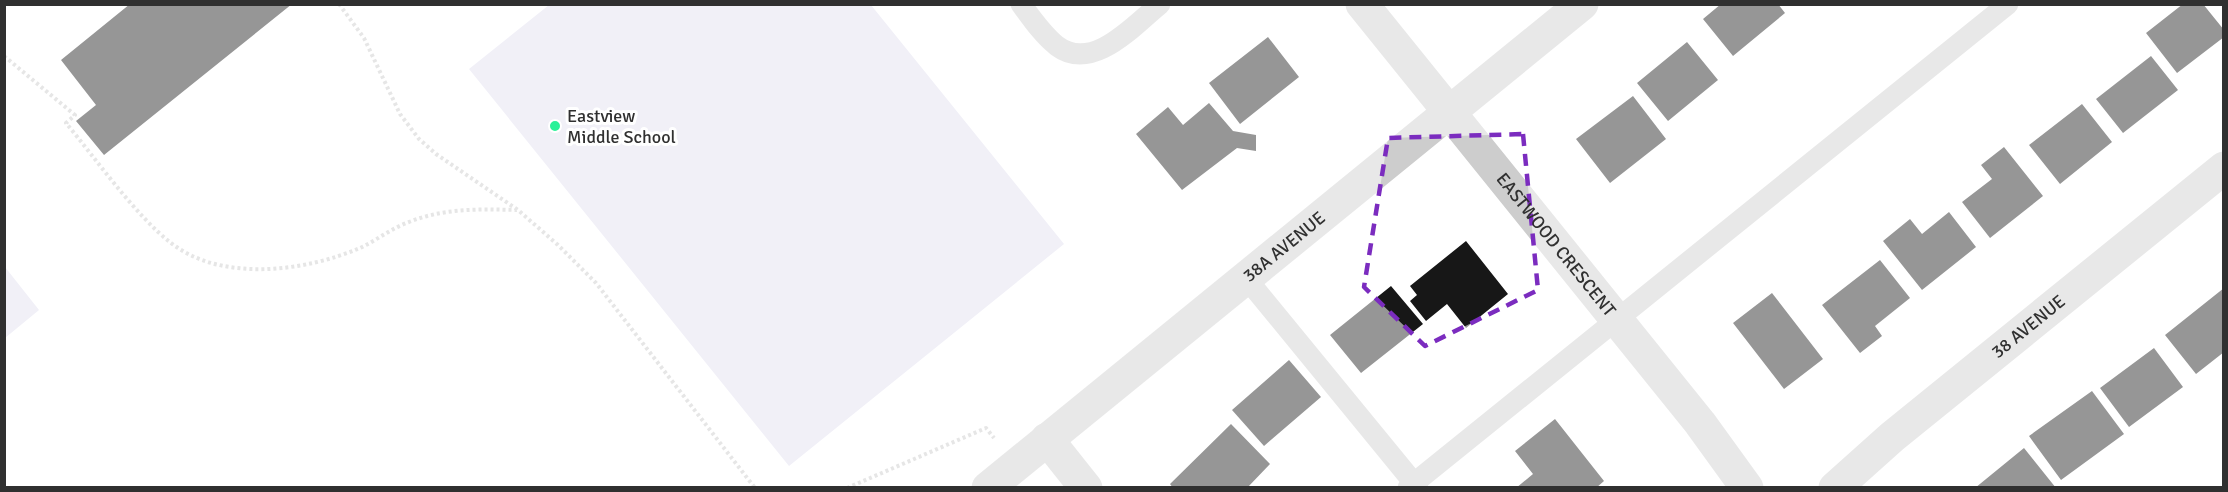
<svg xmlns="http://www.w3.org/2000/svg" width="2228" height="492" viewBox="0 0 2228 492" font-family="Signika,sans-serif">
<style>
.garden{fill:#dfddee}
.building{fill:#171717}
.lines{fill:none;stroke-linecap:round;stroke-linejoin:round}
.path{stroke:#c7c7c7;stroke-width:4;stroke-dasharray:3 3;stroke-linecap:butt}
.service{stroke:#cdcdcd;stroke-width:21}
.minor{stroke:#cdcdcd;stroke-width:33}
.tertiary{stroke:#cdcdcd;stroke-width:33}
.marked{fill:none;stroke:#7b2cbf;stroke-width:4.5;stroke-dasharray:12 8;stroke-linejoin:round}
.poi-dot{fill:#29f198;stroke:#fff;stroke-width:2}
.labels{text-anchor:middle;stroke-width:6;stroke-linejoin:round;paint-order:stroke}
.poi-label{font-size:18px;fill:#303030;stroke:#fff;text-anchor:start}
.street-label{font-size:18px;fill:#303030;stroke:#fff}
</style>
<rect width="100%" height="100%" fill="#fff"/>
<!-- garden -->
<path class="garden" d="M549,5H871L1064,244L789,466L469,69Z
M5,267L39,310L5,338H4Z"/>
<!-- building -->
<path class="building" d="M130,4H292L104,155L76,121L96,105L61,60Z
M1721,4H1778L1785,13L1733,56L1703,19Z
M2183,4H2203L2224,30V37L2177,73L2146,33Z
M1268,37L1299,77L1240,124L1209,83Z
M1687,42L1718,80L1668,121L1637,83Z
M2151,56L2178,90L2123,133L2096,99Z
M1633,96L1666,139L1610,183L1576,139Z
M1209,103L1233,131L1256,135V151L1237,148L1182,190L1136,134L1168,107L1183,125Z
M2082,104L2112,142L2060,184L2029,145Z
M2004,147L2043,196L1990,238L1962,202L1992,179L1981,165Z
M1949,212L1976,247L1922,290L1883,241L1910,219L1922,234Z
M1466,241L1508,294L1466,328L1447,304L1426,321L1410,301L1417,295L1410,286Z
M1880,260L1910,298L1875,326L1882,336L1860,353L1822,305Z
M1391,286L1423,324L1361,373L1330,335Z
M2224,288V352L2196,374L2165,335Z
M1772,293L1823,359L1784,389L1733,323Z
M2154,348L2183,387L2129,427L2100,388Z
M1289,360L1321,397L1264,446L1232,410Z
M2092,391L2124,434L2061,480L2029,436Z
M1555,419L1604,481L1596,488H1516L1533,474L1515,451Z
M1231,424L1270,464L1247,488H1173L1170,484Z
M2024,448L2056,488H1975Z"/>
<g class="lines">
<!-- path -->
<path class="path" d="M339,4L364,38L400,114L419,139L436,154L518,210L558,245L596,283L755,488
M4,56L75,115L66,123C96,159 136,216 171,243C222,283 306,271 360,248C377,240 392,228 409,222C444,208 480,209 517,210
M847,488L986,428L994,438"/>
<!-- service -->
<path class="service" d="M1021,4C1032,19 1043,35 1057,46C1093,73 1134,25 1160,4
M1246,278L1418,488
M1408,488L2008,4"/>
<!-- minor -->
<g class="minor">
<path id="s1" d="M1362,4L1700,423L1747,488"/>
<path d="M1047,439L1086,488"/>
<path id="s2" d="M988,488L1582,4"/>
</g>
<!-- tertiary -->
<path class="tertiary" id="s3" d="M1835,488L1892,437L2224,168"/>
</g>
<!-- marked area -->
<path d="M0 0H2228V492H0ZM1523,134L1538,290L1425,346L1364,287L1388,138Z" fill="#fff" fill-opacity=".55" fill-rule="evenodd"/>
<path class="marked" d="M1523,134L1538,290L1425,346L1364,287L1388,138Z"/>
<!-- markers -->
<circle class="poi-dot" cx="555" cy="126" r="6"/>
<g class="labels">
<!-- poi labels -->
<g class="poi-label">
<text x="567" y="122">Eastview<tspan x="567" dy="21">Middle School</tspan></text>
</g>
<!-- street labels -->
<g class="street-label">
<text dy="6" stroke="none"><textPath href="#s1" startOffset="309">EASTWOOD CRESCENT</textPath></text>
<text dy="6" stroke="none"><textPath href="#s2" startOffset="382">38A AVENUE</textPath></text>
<text dy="6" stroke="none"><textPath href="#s3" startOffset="252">38 AVENUE</textPath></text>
</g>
</g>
<!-- border -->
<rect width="2228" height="492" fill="none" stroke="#303030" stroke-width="12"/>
</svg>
